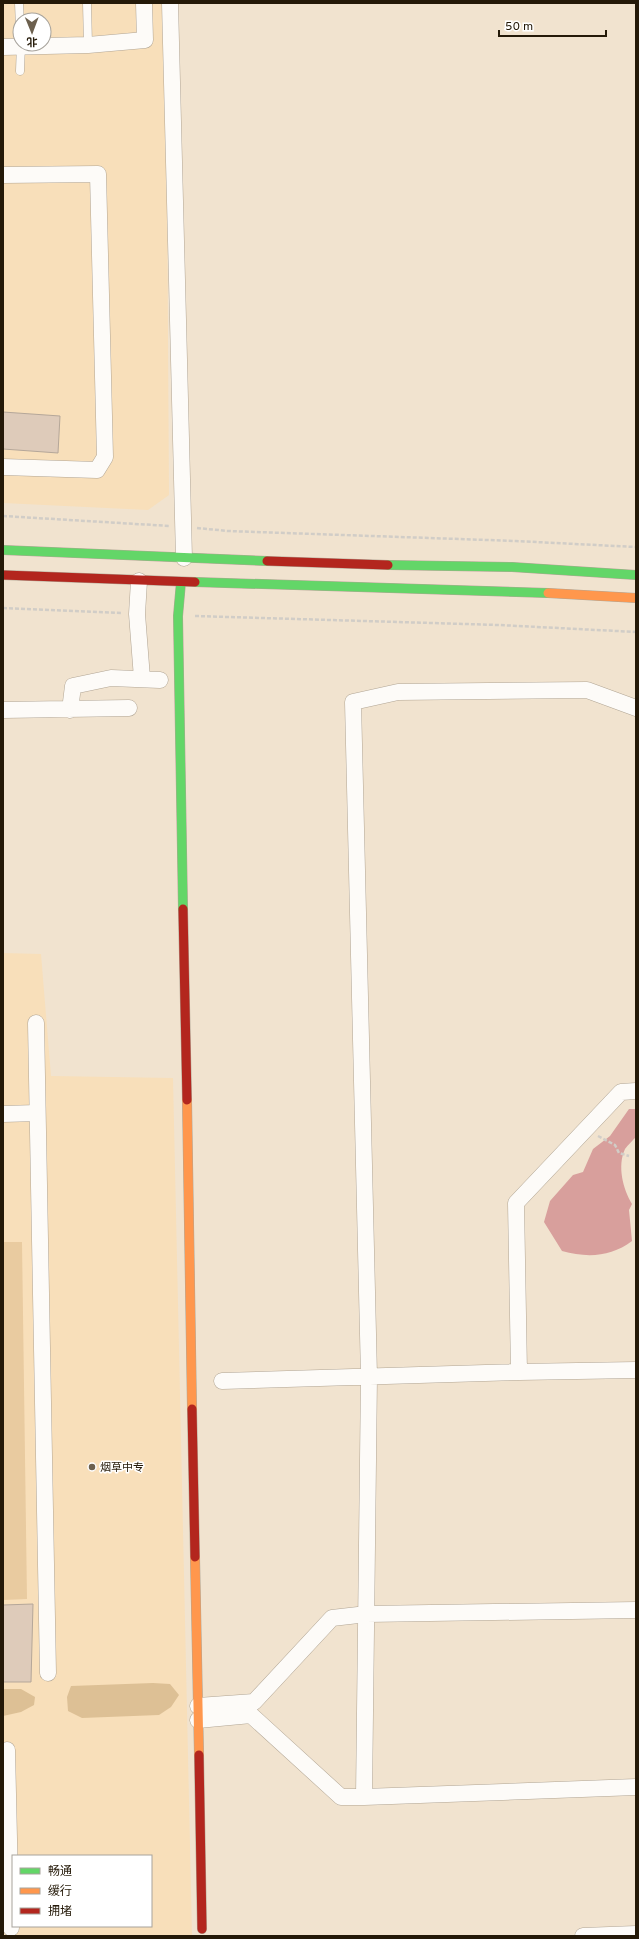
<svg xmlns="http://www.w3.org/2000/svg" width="639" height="1939" viewBox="0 0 639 1939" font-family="Overpass,'Noto Sans SC',sans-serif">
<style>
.built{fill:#f8dfba;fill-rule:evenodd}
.green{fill:#e9cba0}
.forest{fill:#ddc095}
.water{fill:#d89f9c}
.building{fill:#decbba;stroke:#b5a799}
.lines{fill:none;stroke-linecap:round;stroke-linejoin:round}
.lane-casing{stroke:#b1a594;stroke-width:9}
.street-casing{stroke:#b1a594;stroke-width:17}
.fast-casing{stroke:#b1a594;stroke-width:10}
.slow-casing{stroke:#b1a594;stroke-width:10}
.jam-casing{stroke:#b1a594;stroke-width:10}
.path{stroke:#d1cdc7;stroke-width:2.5;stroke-dasharray:4 2;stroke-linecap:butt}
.lane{stroke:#fdfbf8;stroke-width:8}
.street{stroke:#fdfbf8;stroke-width:16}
.fast{stroke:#63d668;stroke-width:9}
.slow{stroke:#ff974d;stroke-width:9}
.jam{stroke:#b3261e;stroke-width:9}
.poi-dot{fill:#6c604e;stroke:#fff;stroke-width:1.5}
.labels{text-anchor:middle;stroke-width:3;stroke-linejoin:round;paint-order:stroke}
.poi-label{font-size:11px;fill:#241908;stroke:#fff;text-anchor:start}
</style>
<rect width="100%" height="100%" fill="#f1e3cf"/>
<!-- built -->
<path class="built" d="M3,3H162L167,176L169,495L148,510L3,503ZM20,20H44V44H20Z
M3,953L41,954L51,1076L173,1078L192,1936H3ZM13,1856H151V1926H13Z"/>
<!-- green -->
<path class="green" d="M3,1242H22L27,1599L3,1600Z"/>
<!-- forest -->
<path class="forest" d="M153,1683L170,1684L179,1695L171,1707L159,1715L82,1718L68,1711L67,1697L71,1686Z
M3,1689H21L35,1697L34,1705L21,1712L3,1716Z"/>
<!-- water -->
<path class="water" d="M629,1109H636V1137C633,1140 628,1145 625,1149C617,1166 623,1189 632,1204L629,1210L632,1241C611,1257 587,1258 562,1251L544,1222L550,1201L573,1175L583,1172L593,1149L610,1136Z"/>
<!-- building -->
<path class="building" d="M3,412L60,416L58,453L3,449Z
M33,1604L31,1682H3V1605Z"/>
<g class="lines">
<!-- lane casing -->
<g class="lane-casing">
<path id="lane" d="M19,3L20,27
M87,3L88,45
M20,71L21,44"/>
</g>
<!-- street casing -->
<g class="street-casing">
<path id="street" d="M170,3L184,558
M3,47L88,45L145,40L144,3
M3,175L98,174L105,457L97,470L3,467
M139,581L137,614L142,678
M636,708L587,690L398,692L353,702L369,1376L364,1797L636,1787
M3,710L129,708
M70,710L73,686L111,678L160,680
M36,1023L48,1673
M3,1114L37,1113
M519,1372L516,1203L621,1092L636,1091
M222,1381L519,1372L636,1370
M198,1706L254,1702L332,1618L367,1614L636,1610
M198,1720L251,1715L341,1797H364
M7,1750L11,1928
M583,1936L636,1934"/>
</g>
<!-- fast casing -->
<g class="fast-casing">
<path id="fast" d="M3,550L267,561
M388,565L512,567L636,575
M181,582L178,616L183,909
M195,582L548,593"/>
</g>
<!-- slow casing -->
<g class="slow-casing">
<path id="slow" d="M548,593L636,598
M187,1100L192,1409
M195,1557L199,1755"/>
</g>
<!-- jam casing -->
<g class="jam-casing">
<path id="jam" d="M267,561L388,565
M3,575L195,582
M183,909L187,1100
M192,1409L195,1557
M199,1755L202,1929"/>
</g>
<!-- path -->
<path class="path" d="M3,516L170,526
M197,528L228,531L516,541L636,547
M3,608L122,613
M195,616L499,625L636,632
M598,1136L615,1145L619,1153L629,1156"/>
<!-- lane -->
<use href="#lane" class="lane"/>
<!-- street -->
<use href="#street" class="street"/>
<!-- fast -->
<use href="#fast" class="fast"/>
<!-- slow -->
<use href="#slow" class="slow"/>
<!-- jam -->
<use href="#jam" class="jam"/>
</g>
<!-- markers -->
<circle class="poi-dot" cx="92" cy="1467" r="4"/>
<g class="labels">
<!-- poi labels -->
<g class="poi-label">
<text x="100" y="1471">烟草中专</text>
</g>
</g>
<!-- border -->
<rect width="639" height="1939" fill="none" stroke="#241908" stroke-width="8"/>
<!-- legend -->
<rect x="12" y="1855" width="140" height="72" fill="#ffffff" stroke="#a7a39c"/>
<rect x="20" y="1868" width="20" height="6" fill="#63d668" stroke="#a7a39c"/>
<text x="48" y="1875" font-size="12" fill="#241908">畅通</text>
<rect x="20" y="1888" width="20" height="6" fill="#ff974d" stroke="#a7a39c"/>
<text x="48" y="1895" font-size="12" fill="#241908">缓行</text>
<rect x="20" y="1908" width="20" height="6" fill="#b3261e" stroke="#a7a39c"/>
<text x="48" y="1915" font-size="12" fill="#241908">拥堵</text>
<!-- north arrow -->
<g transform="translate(32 32) rotate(179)"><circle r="19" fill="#ffffff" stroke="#a7a39c"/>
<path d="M0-3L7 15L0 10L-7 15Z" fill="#6c604e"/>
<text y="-6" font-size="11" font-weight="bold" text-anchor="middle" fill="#241908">北</text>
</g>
<!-- scale -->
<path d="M499 30v6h107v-6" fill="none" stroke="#241908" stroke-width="2"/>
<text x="505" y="30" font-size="12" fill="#241908" stroke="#ffffff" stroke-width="3" paint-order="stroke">50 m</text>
</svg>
